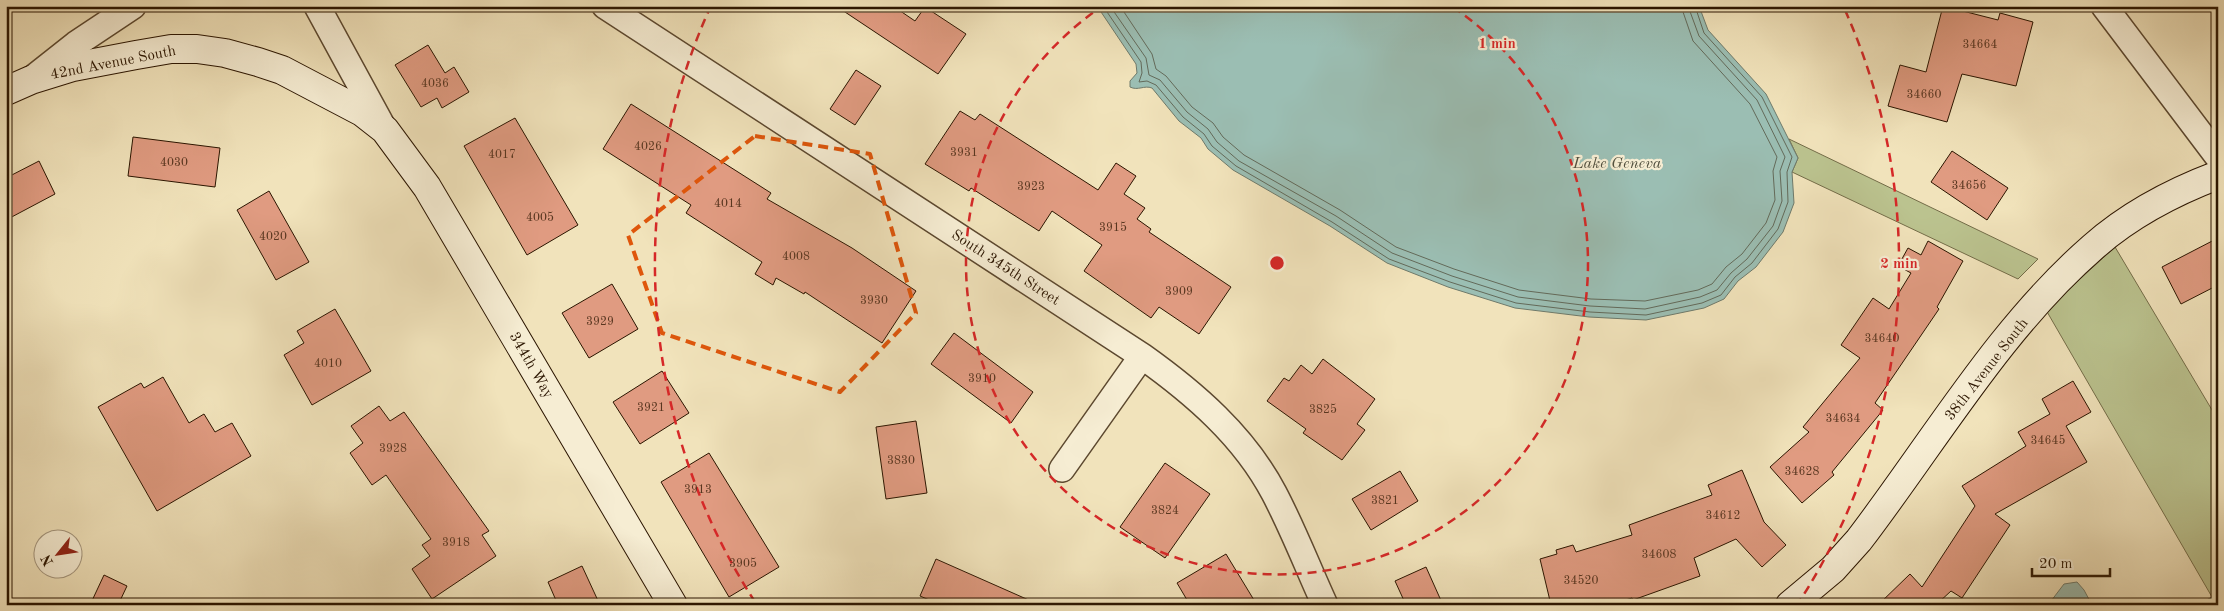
<svg xmlns="http://www.w3.org/2000/svg" width="2224" height="611" viewBox="0 0 2224 611" font-family="'Old Standard TT',serif">
<style>
.green{fill:#bbc38f;stroke:#736c48}
.water{fill:#9bbeb3;stroke:#6e7a6b}
.lines{fill:none;stroke-linecap:round;stroke-linejoin:round}
.shore{stroke:#636a5a;stroke-width:1}
.building{fill:#e09b81;stroke:#2b1500}
.street-casing{stroke:#5c482f;stroke-width:28}
.secondary-casing{stroke:#2b1500;stroke-width:30}
.street{stroke:#f6edd3;stroke-width:25}
.secondary{stroke:#f6edd3;stroke-width:28}
.marked{fill:none;stroke:#df560b;stroke-width:4;stroke-dasharray:10 6;stroke-linejoin:round}
.ring{fill:none;stroke:#d62828;stroke-width:2.5;stroke-dasharray:9 6}
.labels{text-anchor:middle;stroke-width:4.5;stroke-linejoin:round;paint-order:stroke}
.number-label{font-size:12px;fill:#583620}
.street-label{font-size:15px;fill:#2b1500;stroke:#f6edd3}
.water-label{font-size:16px;font-style:italic;fill:#52503f;stroke:#f6edd3}
.centre{fill:#d62828;stroke:#f6edd3;stroke-width:2.5}
.ring-label{font-size:15px;text-anchor:middle;font-weight:bold;fill:#d62828;stroke:#f6edd3;stroke-width:4.5;stroke-linejoin:round;paint-order:stroke}
</style>
<rect width="100%" height="100%" fill="#f1e3bb"/>
<filter id="stains"><feTurbulence type="fractalNoise" baseFrequency=".004" numOctaves="4"/><feColorMatrix values="0 0 0 0 .2 0 0 0 0 .09 0 0 0 0 .02 0 0 0 .5 -.17"/></filter>
<radialGradient id="worn" r=".72"><stop offset=".6" stop-color="#630" stop-opacity="0"/><stop offset="1" stop-color="#630" stop-opacity=".3"/></radialGradient>
<!-- green -->
<path class="green" d="M1789,139L2038,259L2018,279L1792,172L1798,158Z
M2115,247L2218,420V598L2212,597L2046,310Z"/>
<!-- water -->
<path class="water" d="M1097,6H1699L1708,30L1766,94L1798,158L1792,172L1794,203L1783,232L1756,267L1738,281L1724,299L1704,308L1646,320L1589,317L1515,308L1448,287L1387,263L1330,226L1233,170L1208,149L1201,138L1179,121L1152,88C1144,85 1138,91 1130,87V81L1137,73L1136,64Z
M2077,582L2084,590L2092,605H2048L2064,584Z
M2212,597L2218,598V605H2197Z"/>
<g class="lines">
<!-- shore -->
<path class="shore" d="M1103,6L1141,62L1142,73L1139,82L1147,81L1156,85L1183,117L1204,134L1212,146L1236,166L1332,222L1389,259L1450,282L1516,303L1590,312L1646,315L1702,303L1721,295L1735,277L1752,263L1778,229L1788,202L1787,172L1792,157L1762,97L1704,33L1695,6
M1110,6L1146,58L1149,75L1160,80L1187,112L1208,129L1217,142L1239,161L1336,216L1392,253L1452,276L1518,297L1590,306L1645,309L1700,297L1717,290L1731,273L1747,259L1773,226L1782,201L1780,171L1785,157L1757,100L1699,36L1688,6
M1120,6L1152,54L1156,69L1166,76L1192,107L1213,123L1223,137L1244,155L1340,210L1396,247L1454,269L1519,290L1591,299L1645,301L1698,290L1712,284L1726,267L1742,254L1766,223L1775,200L1773,171L1777,157L1750,104L1693,41L1681,6"/>
</g>
<!-- building -->
<path class="building" d="M836,6H893L915,21L925,7L966,34L938,74Z
M1943,6L1998,20L2000,13L2033,22L2016,86L1962,74L1947,122L1888,106L1900,65L1926,72Z
M428,45L445,73L454,67L469,92L442,108L437,98L421,107L395,65Z
M856,70L881,86L855,125L830,109Z
M631,104L771,193L767,199L852,248L916,291L882,343L805,292L804,294L776,278L773,285L755,274L762,262L686,213L691,205L603,149Z
M960,111L975,120L980,114L1098,190L1116,163L1136,176L1124,194L1145,208L1137,219L1151,229L1149,232L1231,287L1199,334L1159,307L1151,318L1084,271L1102,245L1052,211L1039,231L971,188L969,191L925,164Z
M515,118L578,225L527,255L464,146Z
M133,137L220,148L215,187L128,176Z
M1952,151L2008,188L1987,220L1931,182Z
M39,161L55,194L6,220V178Z
M269,191L309,262L276,280L237,210Z
M2218,238V285L2181,304L2162,267Z
M1928,241L1963,261L1937,307L1939,309L1875,403L1883,410L1832,472L1834,475L1802,503L1770,467L1809,432L1803,427L1860,358L1841,345L1873,298L1889,309L1911,273L1898,266L1908,248L1921,255Z
M612,284L638,329L589,358L562,313Z
M335,309L371,371L312,405L284,355L304,343L297,331Z
M954,333L1033,392L1011,423L931,364Z
M1323,359L1375,399L1357,424L1365,430L1342,460L1303,433L1306,429L1267,401L1284,378L1289,381L1301,365L1312,374Z
M662,371L689,413L640,444L613,402Z
M163,377L189,423L204,414L215,432L232,423L251,456L157,511L98,407L141,383L144,388Z
M2073,381L2091,412L2066,426L2087,462L1995,514L2010,525L1962,598L1951,591L1938,603L1939,605H1878L1910,574L1922,587L1975,506L1962,486L2026,446L2018,432L2050,414L2042,399Z
M379,406L390,421L404,412L489,531L482,535L496,556L432,599L412,569L430,556L422,545L431,539L386,475L372,485L350,453L363,443L351,426Z
M916,421L927,493L886,499L876,427Z
M709,453L779,567L729,597L661,482Z
M1165,463L1210,494L1165,558L1120,527Z
M1742,470L1764,522L1786,545L1762,567L1736,539L1694,558L1700,576L1633,600L1632,598L1609,605H1551L1540,559L1557,554L1556,550L1573,545L1576,552L1632,535L1629,525L1712,495L1708,485Z
M1400,471L1418,501L1371,530L1352,499Z
M1226,554L1257,605H1190L1177,583Z
M936,559L1040,605H941L920,596Z
M582,566L600,605H558L548,582Z
M1426,567L1443,605H1406L1395,581Z
M104,575L127,586L118,605H90Z"/>
<g class="lines">
<!-- street casing -->
<g class="street-casing">
<path id="street" d="M317,6L384,129
M605,6L1142,356C1194,393 1244,436 1274,493C1293,529 1308,568 1325,605
M2104,6L2218,157
M33,78L76,44L133,6
M1062,469L1142,356"/>
</g>
<!-- secondary casing -->
<g class="secondary-casing">
<path id="secondary" d="M6,91L31,80L73,67L136,55L171,49H197L225,53L258,62L282,70L362,112L385,130L427,187L673,605
M1790,605L1833,569L1859,540C1934,442 1999,329 2093,247C2129,215 2173,192 2218,175"/>
</g>
<!-- street -->
<use href="#street" class="street"/>
<!-- secondary -->
<use href="#secondary" class="secondary"/>
</g>
<!-- marked area -->
<path class="marked" d="M755,136L870,154L916,313L840,392L662,333L628,235Z"/>
<!-- distance rings -->
<g class="ring">
<path d="M1453 7A311 311 0 1 1 1101 7"/>
<path d="M755 602A622 622 0 0 1 709 10M1845 10A622 622 0 0 1 1799 602"/>
</g>
<g class="labels">
<!-- number labels -->
<g class="number-label">
<text x="1980" y="48">34664</text>
<text x="435" y="87">4036</text>
<text x="1924" y="98">34660</text>
<text x="648" y="150">4026</text>
<text x="964" y="156">3931</text>
<text x="502" y="158">4017</text>
<text x="174" y="166">4030</text>
<text x="1969" y="189">34656</text>
<text x="1031" y="190">3923</text>
<text x="728" y="207">4014</text>
<text x="540" y="221">4005</text>
<text x="1113" y="231">3915</text>
<text x="273" y="240">4020</text>
<text x="796" y="260">4008</text>
<text x="1179" y="295">3909</text>
<text x="874" y="304">3930</text>
<text x="600" y="325">3929</text>
<text x="1882" y="342">34640</text>
<text x="328" y="367">4010</text>
<text x="982" y="382">3910</text>
<text x="651" y="411">3921</text>
<text x="1323" y="413">3825</text>
<text x="1843" y="422">34634</text>
<text x="2048" y="444">34645</text>
<text x="393" y="452">3928</text>
<text x="901" y="464">3830</text>
<text x="1802" y="475">34628</text>
<text x="698" y="493">3913</text>
<text x="1385" y="504">3821</text>
<text x="1165" y="514">3824</text>
<text x="1723" y="519">34612</text>
<text x="456" y="546">3918</text>
<text x="1659" y="558">34608</text>
<text x="743" y="567">3905</text>
<text x="1581" y="584">34520</text>
</g>
<!-- street labels -->
<g class="street-label">
<text transform="translate(113 62) rotate(-11)" y="5">42nd Avenue South</text>
<text transform="translate(1006 267) rotate(33)" y="5">South 345th Street</text>
<text transform="translate(532 365) rotate(60)" y="5">344th Way</text>
<text transform="translate(1986 369) rotate(-52)" y="5">38th Avenue South</text>
</g>
<!-- water labels -->
<g class="water-label">
<text x="1617" y="168">Lake Geneva</text>
</g>
</g>
<circle cx="1277" cy="263" r="8" class="centre"/>
<g class="ring-label">
<text x="1497" y="48">1 min</text>
<text x="1899" y="268">2 min</text>
</g>
<!-- margin -->
<rect width="2224" height="611" fill="none" stroke="#f1e3bb" stroke-width="25"/>
<rect x="8" y="8" width="2209" height="596" fill="none" stroke="#2b1500" stroke-width="2.5"/>
<rect x="12" y="12" width="2199" height="586" fill="none" stroke="#2b1500"/>
<!-- north arrow -->
<g transform="translate(58 554) rotate(240)"><circle r="24" fill="#f6edd3" stroke="#a5977f"/>
<path d="M0-4L9 19L0 12L-9 19Z" fill="#8f2418"/>
<text y="-8" font-size="14" font-weight="bold" text-anchor="middle" fill="#2b1500">N</text>
</g>
<!-- scale -->
<path d="M2032 568v8h78v-8" fill="none" stroke="#2b1500" stroke-width="2.5"/>
<text x="2039" y="568" font-size="15" fill="#2b1500" stroke="#f6edd3" stroke-width="4" paint-order="stroke">20 m</text>
<rect width="100%" height="100%" filter="url(#stains)"/>
<rect width="100%" height="100%" fill="url(#worn)"/>
</svg>
